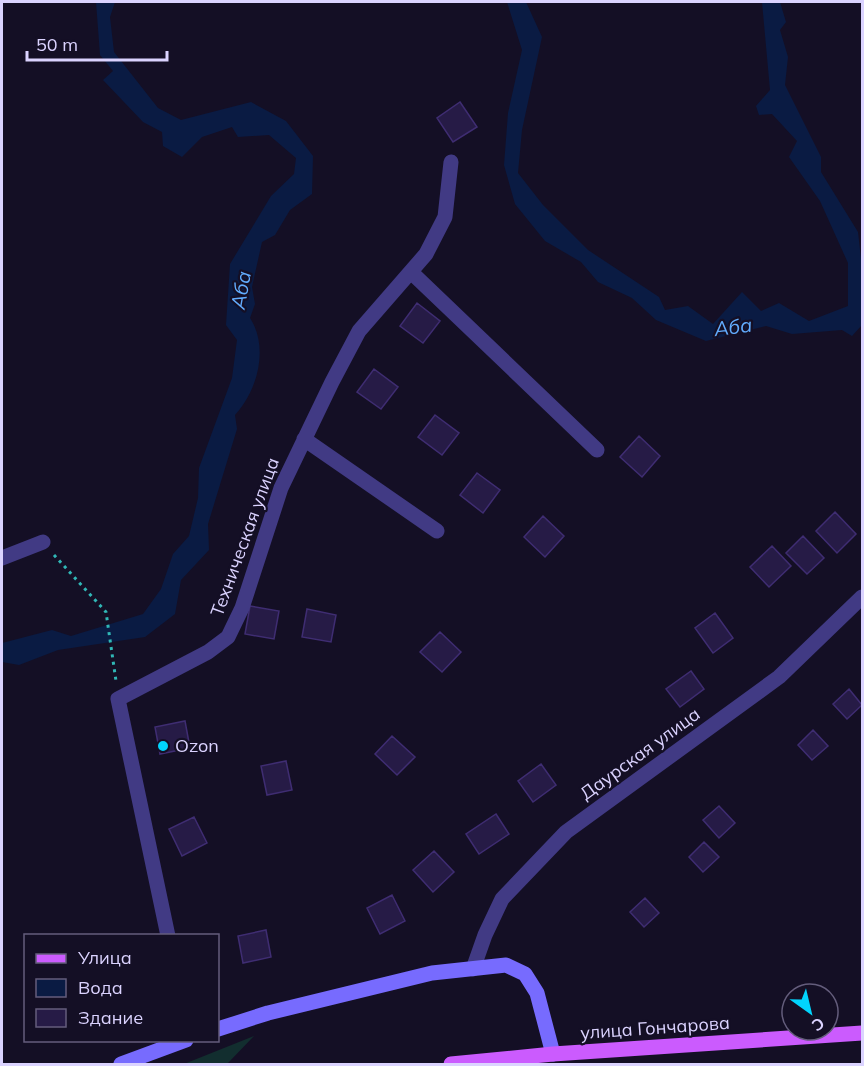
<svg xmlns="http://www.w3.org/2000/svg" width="864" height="1066" viewBox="0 0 864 1066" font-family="Mulish,sans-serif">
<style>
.green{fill:#122e2f}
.water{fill:#0a1b43}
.building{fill:#261b46;stroke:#3f2d72;stroke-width:1.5}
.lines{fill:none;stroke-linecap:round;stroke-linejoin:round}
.path{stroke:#30b7b6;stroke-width:3;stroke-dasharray:3 4.5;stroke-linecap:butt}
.minor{stroke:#413a84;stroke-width:15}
.tertiary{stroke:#413a84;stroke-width:15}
.secondary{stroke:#776bfe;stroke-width:15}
.primary{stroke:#cb5bfe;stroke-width:15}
.poi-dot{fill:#01d4fd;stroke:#140f25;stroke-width:2}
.labels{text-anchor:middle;stroke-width:4.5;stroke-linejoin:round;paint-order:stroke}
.street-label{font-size:18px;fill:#dbd3ff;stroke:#140f25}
.poi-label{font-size:18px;fill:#dbd3ff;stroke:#140f25;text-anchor:start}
.water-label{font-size:20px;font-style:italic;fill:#62acfe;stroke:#140f25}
</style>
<rect width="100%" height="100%" fill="#140f25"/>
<!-- green -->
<path class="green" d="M254,1036L227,1064H184Z"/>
<!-- water -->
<path class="water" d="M96,2H115L110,17L114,52L158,108L181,120L251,102L286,121L313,156L312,194L290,210L275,235L262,242L252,287L255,304L250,318C269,347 258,390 235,415L237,429L208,524L209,550L181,580L175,614L145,637L58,650L19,665L2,662V643L52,630L71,636L143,614L161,589L173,554L189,536L198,498L199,468L232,378L237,340L226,325L230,264L271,196L294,174L296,158L269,135L238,137L232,127L202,137L182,157L163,146L162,132L143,122L103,80L113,71L100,55Z
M507,2H526L542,37L522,130L518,173L543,205L588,250L659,297L665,310L688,306L713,324L742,292L761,311L779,303L809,321L848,306V263L820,201L789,157L797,141L772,114L759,115L756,106L770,90L762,2H780L786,22L780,30L788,57L785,85L821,157V172L858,232L862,267V325L852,336L842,330L792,334L766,326L706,341L656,320L632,298L598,282L581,262L545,241L515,204L504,165L508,113L522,50Z"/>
<!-- building -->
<path class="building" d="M460,102L477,127L453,142L437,118Z
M417,303L440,321L423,343L400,326Z
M374,369L398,387L381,409L357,392Z
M435,415L459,433L442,455L418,437Z
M639,436L660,456L642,477L620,457Z
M477,473L500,490L483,513L460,495Z
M835,512L856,534L837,553L816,531Z
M543,516L564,536L545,557L524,537Z
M803,536L824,558L807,574L786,553Z
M772,546L791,566L769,587L750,567Z
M250,606L279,611L274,639L245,634Z
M307,609L336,615L331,642L302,637Z
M715,613L733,638L713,653L695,628Z
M440,632L461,652L442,672L420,652Z
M691,671L704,689L680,707L666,689Z
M849,689L862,705L847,719L833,704Z
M185,721L190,748L160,754L155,727Z
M813,730L828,746L812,760L798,745Z
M392,736L415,757L397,775L375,754Z
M286,761L292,790L267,795L261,766Z
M541,764L556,785L533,802L518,781Z
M719,806L735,823L719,838L703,820Z
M496,814L509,834L479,854L466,834Z
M194,817L207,843L182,856L169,829Z
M704,842L719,857L703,872L689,857Z
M434,851L454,872L433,892L413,870Z
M392,895L405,921L380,934L367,908Z
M645,898L659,913L644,927L630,912Z
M266,930L271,957L243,963L238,936Z"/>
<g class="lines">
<!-- path -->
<path class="path" d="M54,555L106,612L116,681"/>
<!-- minor -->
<path class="minor" d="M411,272L597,450
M304,439L437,531
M2,558L43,542
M168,936L118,699L208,652L228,637L242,608L281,488L332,382L359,331L426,254L445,217L451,162"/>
<!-- tertiary -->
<path class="tertiary" d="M473,969L485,935L502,899L566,832L779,677L862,597"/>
<!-- secondary -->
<path class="secondary" d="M218,1029L268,1013L432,973L506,965L525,974L537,993L553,1054
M121,1064L186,1040"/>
<!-- primary -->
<path class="primary" d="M451,1064L553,1054L862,1033"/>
</g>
<!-- markers -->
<circle class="poi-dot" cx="163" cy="746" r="6"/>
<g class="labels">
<!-- street labels -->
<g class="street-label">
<text transform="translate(245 537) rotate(-70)" y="6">Техническая улица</text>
<text transform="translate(640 754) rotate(-36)" y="6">Даурская улица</text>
<text transform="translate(655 1028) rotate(-4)" y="6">улица Гончарова</text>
</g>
<!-- poi labels -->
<g class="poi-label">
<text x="175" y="752">Ozon</text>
</g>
<!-- water labels -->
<g class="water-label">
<text transform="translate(241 290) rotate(-80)" y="7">Аба</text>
<text transform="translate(733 327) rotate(-7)" y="7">Аба</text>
</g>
</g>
<!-- border -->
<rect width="864" height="1066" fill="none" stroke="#dbd3ff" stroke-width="6"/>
<!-- legend -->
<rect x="24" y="934" width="195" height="108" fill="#140f25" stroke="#645d7c" stroke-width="1.5"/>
<rect x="36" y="954" width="30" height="9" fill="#cb5bfe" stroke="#645d7c" stroke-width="1.5"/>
<text x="78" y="964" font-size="18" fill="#dbd3ff">Улица</text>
<rect x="36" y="979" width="30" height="18" fill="#0a1b43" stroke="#645d7c" stroke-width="1.5"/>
<text x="78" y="994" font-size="18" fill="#dbd3ff">Вода</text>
<rect x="36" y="1009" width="30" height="18" fill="#261b46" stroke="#645d7c" stroke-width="1.5"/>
<text x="78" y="1024" font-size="18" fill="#dbd3ff">Здание</text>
<!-- north arrow -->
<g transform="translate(810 1012) rotate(146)"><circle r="28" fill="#140f25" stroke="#645d7c" stroke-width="1.5"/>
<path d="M0-4.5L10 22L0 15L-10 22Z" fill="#01d4fd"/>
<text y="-9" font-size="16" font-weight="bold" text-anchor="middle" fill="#dbd3ff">С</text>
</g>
<!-- scale -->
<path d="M27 51v9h140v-9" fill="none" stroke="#dbd3ff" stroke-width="3"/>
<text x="36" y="51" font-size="18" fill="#dbd3ff" stroke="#140f25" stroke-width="4.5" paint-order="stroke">50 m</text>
</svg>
